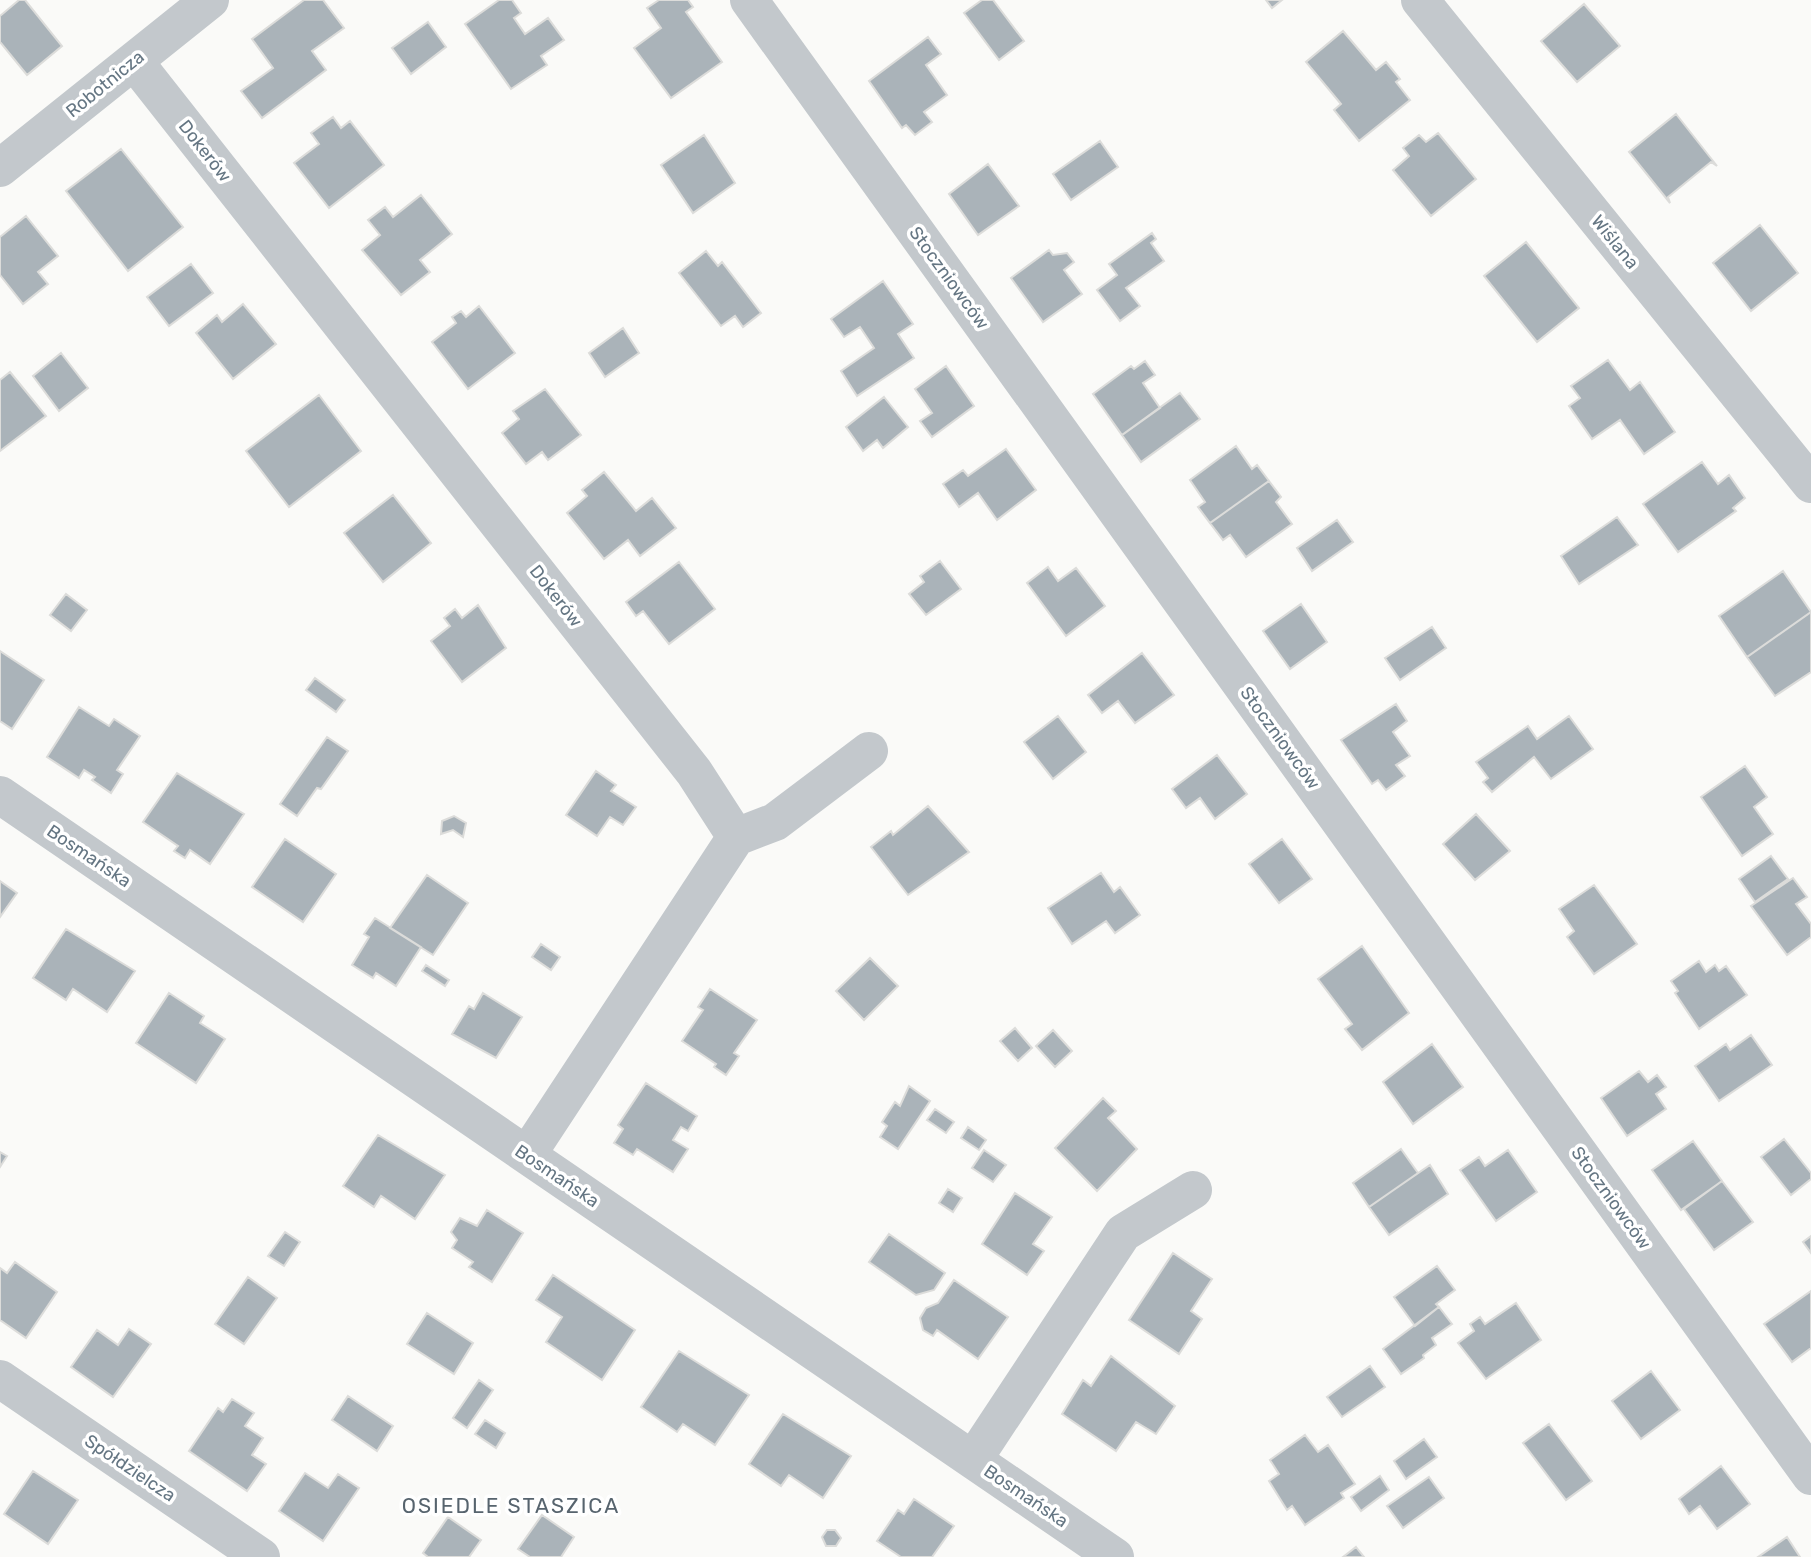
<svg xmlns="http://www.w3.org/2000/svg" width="1811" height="1557" viewBox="0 0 1811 1557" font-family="Rubik,sans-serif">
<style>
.building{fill:#aab3b9;stroke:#dcdcda;stroke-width:2}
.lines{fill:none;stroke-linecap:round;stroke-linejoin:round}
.minor{stroke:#c3c8cc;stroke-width:38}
.labels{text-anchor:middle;stroke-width:7;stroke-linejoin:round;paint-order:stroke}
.street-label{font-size:18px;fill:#657683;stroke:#fff}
.quarter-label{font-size:21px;letter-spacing:2px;fill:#57646e;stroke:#fff}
</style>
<rect width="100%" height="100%" fill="#fafaf8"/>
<!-- building -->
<path class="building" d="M19,0H25L62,46L27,75L0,42V16Z
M304,0H323L344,28L312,51L326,70L262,118L241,91L273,68L252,39Z
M499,0H512L521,13L514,18L525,34L548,18L564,40L541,56L547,65L511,89L465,24Z
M659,0H688L693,7L686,12L722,62L671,98L634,48L661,28L647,8Z
M982,0H993L1024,41L999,60L964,13Z
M1266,0H1282L1272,8Z
M1584,4L1620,46L1577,82L1541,41Z
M428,22L446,47L411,74L392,48Z
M1343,31L1376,70L1386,62L1400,79L1396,82L1410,100L1359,141L1334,110L1341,104L1306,62Z
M928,37L941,54L926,65L947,95L924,112L932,122L915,135L906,125L902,128L869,81Z
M1676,114L1717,166L1711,162L1668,197L1670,203L1629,152Z
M333,117L341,128L350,121L384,165L329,208L294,163L319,144L311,133Z
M1438,133L1476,179L1431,216L1393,170L1409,156L1403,148L1419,135L1426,142Z
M704,135L735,183L693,213L661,165Z
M1100,141L1118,167L1071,200L1053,174Z
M121,149L183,227L128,271L66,191Z
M988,164L1019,206L978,235L949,194Z
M421,195L452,234L420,260L430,272L401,295L362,250L380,235L368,220L385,207L393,217Z
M26,216L58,256L38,272L48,284L23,304L0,275V237Z
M1760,225L1798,273L1751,311L1713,263Z
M1152,233L1156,239L1151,243L1164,261L1126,288L1140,306L1120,321L1097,290L1117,275L1109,264Z
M1526,242L1579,308L1537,342L1484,276Z
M1049,250L1053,255L1067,253L1074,262L1064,270L1082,294L1043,322L1011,278Z
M706,251L718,266L722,262L761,313L743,327L735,316L721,326L679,273Z
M191,264L213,293L169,326L147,297Z
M883,281L913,324L898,334L914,358L857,396L841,371L874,348L860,327L844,337L831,319Z
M243,304L276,344L233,379L196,333L217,315L222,322Z
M479,306L515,353L468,389L432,342L456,323L452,317L461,311L466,317Z
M623,328L639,353L605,377L589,353Z
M61,353L88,388L59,411L33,376Z
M1608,360L1630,390L1640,382L1675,432L1644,454L1620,420L1592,439L1569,406L1580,398L1571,386Z
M1145,361L1155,375L1143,383L1160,408L1122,435L1093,394L1131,366L1134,369Z
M946,366L974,406L932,437L920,421L932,413L915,389Z
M10,372L46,416L0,451V380Z
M545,389L581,435L548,460L542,452L526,464L502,433L519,419L513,411Z
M1180,393L1200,419L1141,462L1122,435Z
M319,395L361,451L289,507L246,451Z
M884,397L908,427L883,448L877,440L863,451L846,427Z
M1236,446L1252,469L1257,465L1269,481L1210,523L1198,507L1205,502L1190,480Z
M1006,449L1036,490L997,520L978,493L959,507L943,484L963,470L968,476Z
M1702,462L1718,484L1729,475L1745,498L1733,508L1736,511L1678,552L1643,504Z
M604,472L636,511L652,498L676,528L640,556L628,540L604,559L567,513L587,496L582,490Z
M1269,481L1281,497L1276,502L1292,524L1246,557L1230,535L1223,540L1210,523Z
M393,495L431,543L383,582L344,533Z
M1617,517L1638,545L1579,584L1561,556Z
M1337,520L1353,542L1312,571L1297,548Z
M940,561L961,589L926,615L909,594L924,582L920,576Z
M679,562L715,609L669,644L643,611L636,616L626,602Z
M1048,567L1058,581L1076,568L1105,606L1066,636L1027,583Z
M1783,571L1811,612L1747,657L1719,616Z
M66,594L87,610L71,631L50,615Z
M1301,604L1327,642L1290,669L1263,631Z
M478,605L506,648L462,682L431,641L450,626L444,618L455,609L462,618Z
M1811,612V672L1775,696L1747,657Z
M1432,627L1446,648L1400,680L1385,658Z
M0,651L44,680L12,729L0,721Z
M1142,653L1174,695L1135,723L1118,701L1102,713L1088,695Z
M315,678L345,700L336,712L306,690Z
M1396,704L1407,721L1393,732L1410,756L1396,765L1405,776L1386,790L1378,780L1372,784L1341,740Z
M79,707L109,726L114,719L140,736L117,770L123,774L111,793L92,780L95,777L84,770L79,778L47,757Z
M1058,716L1086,752L1053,779L1024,742Z
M1569,716L1593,749L1551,779L1534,757L1492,792L1483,782L1488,778L1476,762L1528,726L1537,739Z
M327,737L348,751L321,789L317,788L297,816L280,804Z
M1217,755L1247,794L1215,819L1200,798L1186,808L1172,789Z
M1745,766L1767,797L1754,807L1773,834L1742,856L1701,797Z
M596,771L616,785L611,791L636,807L623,825L610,817L597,836L566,815Z
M177,773L244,814L210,864L190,850L185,858L174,851L178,846L143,822Z
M928,806L969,852L908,895L871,847L891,831L893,835Z
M1476,814L1510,851L1475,880L1443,844Z
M454,816L466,823L463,837L453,830L441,834L442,821Z
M285,839L336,874L303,922L252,887Z
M1282,839L1312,879L1279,903L1249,864Z
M1771,856L1788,879L1755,902L1739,879Z
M1101,873L1114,892L1120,887L1140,915L1115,933L1106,921L1072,944L1048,908Z
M427,875L468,903L433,955L390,928Z
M1793,878L1807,897L1796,904L1811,924V937L1787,955L1751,906Z
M0,881L17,893L0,917Z
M1594,885L1637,944L1594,974L1567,937L1574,931L1559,909Z
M375,918L421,947L396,986L376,973L373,978L352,965L369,937L364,934Z
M66,929L135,971L107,1012L73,989L66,1000L33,978Z
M541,944L560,957L551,970L532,957Z
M1362,946L1409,1013L1362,1050L1345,1029L1352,1024L1318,979Z
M870,958L898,986L864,1020L836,991Z
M1699,961L1706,972L1715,965L1719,971L1726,966L1747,995L1699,1029L1675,993L1678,991L1671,981Z
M426,965L449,980L445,986L422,971Z
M710,989L757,1020L734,1053L739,1056L726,1075L714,1067L716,1064L682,1041L703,1010L698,1007Z
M169,993L204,1016L200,1023L225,1039L196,1083L136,1043Z
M483,993L522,1017L496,1058L452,1034L469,1006L474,1009Z
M1015,1028L1032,1048L1018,1061L1000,1041Z
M1053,1030L1072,1051L1055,1067L1036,1046Z
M1751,1035L1772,1065L1719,1101L1695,1066L1726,1044L1730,1050Z
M1432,1044L1463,1087L1413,1124L1383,1082Z
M1639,1071L1648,1082L1657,1075L1666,1087L1656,1094L1666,1109L1627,1136L1601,1098Z
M646,1083L697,1116L688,1131L681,1127L673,1140L688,1149L673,1172L637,1149L633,1155L614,1143L623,1129L618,1125Z
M909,1086L930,1101L898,1149L880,1137L887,1126L882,1122L895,1102L900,1106Z
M1103,1098L1116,1111L1108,1118L1137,1149L1097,1191L1055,1148Z
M935,1109L954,1122L946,1133L927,1120Z
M968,1127L986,1140L979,1150L961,1138Z
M378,1135L445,1175L415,1219L381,1196L374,1207L343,1186Z
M1784,1139L1811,1173V1179L1791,1195L1761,1157Z
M1693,1141L1722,1181L1681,1210L1652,1170Z
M1401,1149L1418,1173L1369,1207L1353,1183Z
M984,1150L1006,1165L993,1182L972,1168Z
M1508,1150L1537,1192L1496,1221L1460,1170L1479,1157L1485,1166Z
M0,1152L7,1156L0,1167Z
M1430,1165L1448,1194L1389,1235L1369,1207Z
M1722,1181L1753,1222L1714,1250L1684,1209Z
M948,1189L962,1198L953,1212L939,1203Z
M1015,1193L1052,1217L1033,1244L1044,1251L1027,1275L982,1244Z
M487,1210L523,1233L492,1282L469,1267L473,1262L452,1248L457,1240L451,1232L460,1218L477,1226Z
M285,1232L300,1242L284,1266L268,1256Z
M889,1234L945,1273L934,1290L916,1295L869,1262Z
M1811,1236V1253L1803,1242Z
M1173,1253L1212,1279L1191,1311L1202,1319L1179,1354L1129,1320Z
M15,1262L57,1292L26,1338L0,1320V1268L7,1273Z
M1437,1266L1455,1290L1436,1304L1439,1307L1415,1326L1394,1297Z
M553,1275L635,1330L602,1380L546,1342L562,1317L536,1300Z
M248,1277L277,1298L244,1344L215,1324Z
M954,1280L1008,1317L978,1359L937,1330L933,1336L923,1330L920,1318L926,1308L938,1303Z
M1811,1291V1348L1792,1362L1764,1324Z
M1516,1303L1541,1340L1486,1379L1458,1343L1474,1331L1470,1324L1480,1317L1485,1324Z
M1439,1307L1452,1324L1432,1338L1436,1345L1423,1355L1424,1358L1401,1374L1383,1349Z
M427,1313L473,1343L454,1374L407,1344Z
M129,1329L151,1344L113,1397L71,1367L97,1330L118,1345Z
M679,1351L749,1395L715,1445L683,1424L677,1432L641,1407Z
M1111,1356L1175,1406L1156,1434L1136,1422L1116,1451L1062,1414L1083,1380L1091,1386Z
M1370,1366L1385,1387L1342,1417L1327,1397Z
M1651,1371L1680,1410L1641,1439L1612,1401Z
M479,1380L493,1390L467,1428L453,1418Z
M348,1396L393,1426L377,1451L332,1420Z
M232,1399L254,1413L245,1426L263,1438L252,1455L266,1464L247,1491L189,1451L218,1408L223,1412Z
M783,1414L851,1456L823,1498L789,1475L781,1486L749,1464Z
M485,1420L505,1433L496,1448L475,1434Z
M1549,1424L1592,1481L1566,1500L1523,1443Z
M1305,1435L1318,1452L1328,1445L1355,1484L1341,1493L1344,1498L1305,1525L1292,1506L1287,1510L1269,1481L1279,1474L1270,1460Z
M1424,1439L1437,1457L1406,1479L1394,1461Z
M1721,1466L1750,1504L1717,1529L1700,1506L1689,1514L1679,1499Z
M33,1471L78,1500L48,1544L4,1514Z
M305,1473L328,1488L338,1474L359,1488L323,1541L279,1511Z
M1380,1476L1389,1490L1361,1511L1351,1497Z
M1429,1477L1444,1498L1403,1528L1387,1506Z
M914,1499L954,1526L932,1557H901L877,1541L898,1510L904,1514Z
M542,1515L574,1537L561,1557H530L518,1549Z
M448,1517L481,1540L469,1557H428L423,1553Z
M827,1530H835L841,1538L836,1546H826L822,1537Z
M1787,1537L1800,1557H1758Z
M1356,1547L1364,1557H1343Z"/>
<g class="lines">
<!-- minor -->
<path class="minor" d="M749,0L1811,1476
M1420,0L1811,484
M134,61L694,772L736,837L527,1155
M0,168L210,0
M0,795L1115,1557
M736,837L775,822L869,751
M0,1379L261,1557
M973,1460L1123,1233L1193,1190"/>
</g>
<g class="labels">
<!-- street labels -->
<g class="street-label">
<text transform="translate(105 84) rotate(-39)" y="6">Robotnicza</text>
<text transform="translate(205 151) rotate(52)" y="6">Dokerów</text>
<text transform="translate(1615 242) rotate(51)" y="6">Wiślana</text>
<text transform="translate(949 278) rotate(54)" y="6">Stoczniowców</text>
<text transform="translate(556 596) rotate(52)" y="6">Dokerów</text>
<text transform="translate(1280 738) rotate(54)" y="6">Stoczniowców</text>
<text transform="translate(89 856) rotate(34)" y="6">Bosmańska</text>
<text transform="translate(557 1176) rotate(34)" y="6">Bosmańska</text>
<text transform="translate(1611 1198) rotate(54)" y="6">Stoczniowców</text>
<text transform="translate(130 1468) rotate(34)" y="6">Spółdzielcza</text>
<text transform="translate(1026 1496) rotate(34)" y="6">Bosmańska</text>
</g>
<!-- quarter labels -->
<g class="quarter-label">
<text x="511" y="1513">OSIEDLE STASZICA</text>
</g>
</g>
</svg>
